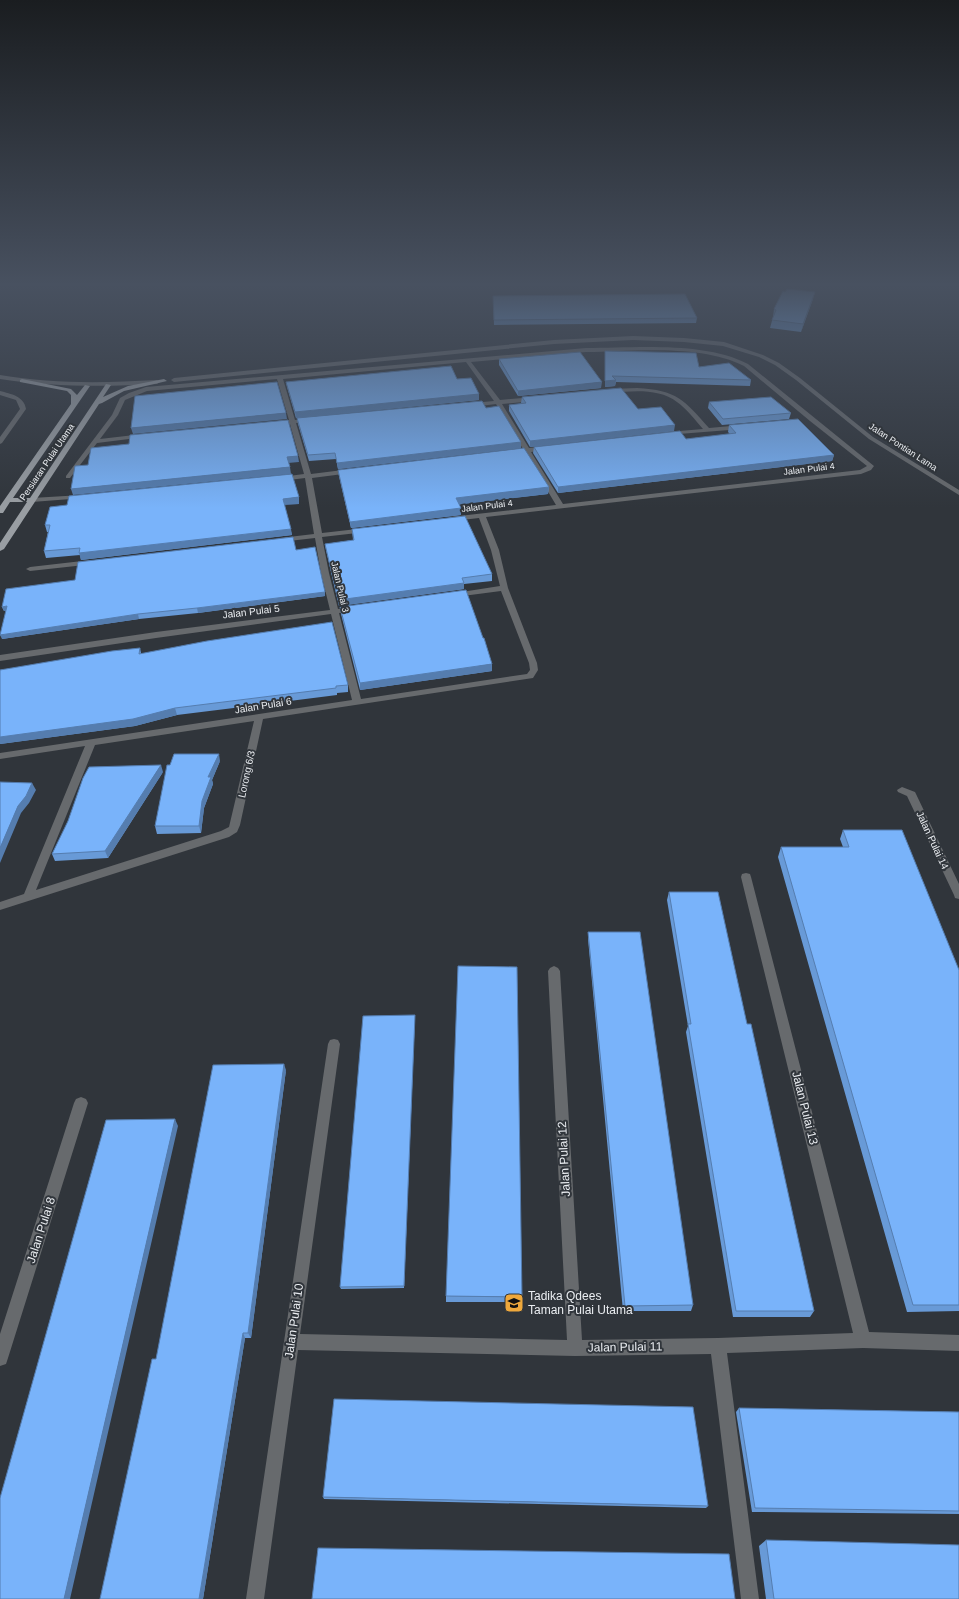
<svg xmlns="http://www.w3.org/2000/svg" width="959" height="1599" viewBox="0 0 959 1599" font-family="Helvetica,sans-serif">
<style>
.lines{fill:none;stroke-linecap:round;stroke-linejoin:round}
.minor{fill:#676a6d;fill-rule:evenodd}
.major{fill:#999ea3;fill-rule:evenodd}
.wall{fill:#689ad7}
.shaded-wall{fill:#557daf}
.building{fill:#79b3fa;stroke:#557daf}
.labels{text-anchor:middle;stroke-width:4;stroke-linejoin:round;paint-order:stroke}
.far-street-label{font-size:9px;fill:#eaedf1;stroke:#30353b}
.street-label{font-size:10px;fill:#eaedf1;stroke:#30353b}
.near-street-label{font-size:12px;fill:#eaedf1;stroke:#30353b}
.near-poi-label{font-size:12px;fill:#eaedf1;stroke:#30353b;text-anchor:start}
</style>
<rect width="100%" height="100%" fill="#30353b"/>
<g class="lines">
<!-- minor -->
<path class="minor" d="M633,336L684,338L724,342L763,355L779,363L800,378L873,437L959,490V495L869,439L796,380L775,365L759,357L723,346L684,342L633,340L554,344L174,382L171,380L174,378L554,340Z
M586,348C635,348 704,341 748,364L874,466L871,470L861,474L486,517L499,550L508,588L537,663L538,670L533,678L263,719L240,825L237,832L229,837L0,910V902L24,894L85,746L0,759V753L352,700L331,614L156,638L0,661V655L156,632L330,610L321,573L315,538L280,542L276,540L280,538L314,534L305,478L281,481L278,479L281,477L304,474L290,424L277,425L274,423L277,421L289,420L277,379L147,391L125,400L118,415L100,439L143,434L145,435V437L97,443L70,478H66V476L112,415L120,398L129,393L146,387ZM586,352C634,351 702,344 744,366L810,421L867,466L860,470L563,504L531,452L547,450L550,448L547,446L529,448L502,404L534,401L537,399L534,397L500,400L471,362ZM466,362L494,401L472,403L469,405L472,407L496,404L523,449L510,452L513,454L525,453L556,505L450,517L449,519L453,521L479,518L491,550L500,586L455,593L451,595L455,597L501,591L529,663L530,670L527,674L361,699L339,613L354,611L358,609L354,607L338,609L329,573L322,537L366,532L370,530L366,528L322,533L312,478L351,473L354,471L351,469L311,474L296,423L311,422L314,420L311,418L295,420L283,379ZM254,721L229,827L221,831L36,890L95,745Z
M0,375C52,384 104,383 157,380L160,382L157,384C104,387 52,387 0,379Z
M637,388C677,390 684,400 709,428L742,425L745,427L742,429L666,435V433L668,432L703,429C695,420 687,409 677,402C659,388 632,391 611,393L608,391L611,389Z
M0,391C11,394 24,396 26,409L2,443L0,444V437L20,409L16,400L0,395Z
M82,495L84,496V498L32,502L29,500L32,498Z
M91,560L95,562L94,564L30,571L26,569L30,567Z
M902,787L915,792L916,794L959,884V899L955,898L954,895L907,796L898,792L897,790Z
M746,873L750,874L751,877L869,1332L959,1335V1351L863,1348L727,1353L759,1599H741L711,1354L575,1356L298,1350L264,1599H246L328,1044L330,1040L334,1039L338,1040L340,1044L300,1334L567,1340L548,971L550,968L554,966L558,968L560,971L582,1340L718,1338L853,1333L741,877L742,874Z
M81,1097L86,1099L88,1103L8,1358L6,1364L0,1366V1334L74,1103L76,1099Z"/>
<!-- major -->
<path class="major" d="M22,379L71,389L77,395L85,385L90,386L13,498H30L106,384L111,385L103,397L128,386L164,379L167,381L124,391L102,403L99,404L4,549L0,551V543L27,502H10L3,513H0V506L71,404V395L67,391L20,382V380Z"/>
</g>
<!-- wall -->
<path class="wall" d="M493,296L697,318L696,323L494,325Z
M813,299L801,332L770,328L773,317L774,309Z
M605,351L699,367L751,380L750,386L616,382L615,386L605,387Z
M499,359L601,388L518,396L499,365Z
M457,379L479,400L296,418L287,387L286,382Z
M522,397L638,409L674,431L530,447L509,411V405L522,404L521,403Z
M709,402L791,413L789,419L722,425L708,408Z
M486,408L521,448L338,469L336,459L309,461L298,424L297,418Z
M729,425L834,455L832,461L558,493L533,453L534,447L686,439L730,434L728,432Z
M338,470L549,487L548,494L459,504L461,515L351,528L339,476Z
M299,504L284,505L292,535L81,560L80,555L46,558L44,551L48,532H47L45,525Z
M352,529L492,574V581L464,584V589L339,606L326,550L325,544L353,540Z
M296,550L325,592V596L198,613L139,619L2,639L6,611H4L2,607L75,580Z
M340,607L492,671L360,690L341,614Z
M140,648L141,653L348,685V692L337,693V695L177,715L135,726L0,744V670Z
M220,761L212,780L213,784L204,808L201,833L157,834L155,826Z
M163,772L108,858L55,861L52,854Z
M843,830L959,970V1311L907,1312L778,857L781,847H843L840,839Z
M669,892L747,1024L814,1311L810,1317H733L686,1032L688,1026L667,900Z
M588,932L693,1305L691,1311H623L588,939Z
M415,1015L404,1288L341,1289L340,1287Z
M286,1070L251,1338H245L203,1599H100L156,1359Z
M446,1296L522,1297L521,1302H446Z
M739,1408L959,1412V1514L752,1512L736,1412Z
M323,1497L708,1506L706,1508L324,1499Z
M766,1540L959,1599H766L759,1546Z"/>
<!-- shaded-wall -->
<path class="shaded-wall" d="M815,292L813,299L801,332L803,324Z
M616,380L615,386L605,387V381Z
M602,382L601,388L518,396V391Z
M479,394V400L296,418L295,412Z
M286,413L287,419L133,434L131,428Z
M675,425L674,431L530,447V441Z
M521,442V448L338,469L337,463Z
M834,455L832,461L558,493V487Z
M298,456L299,462L288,463L287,457Z
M290,467L291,474L73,495L71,489Z
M549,487L548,494L456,505V498Z
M299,497V504L284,505L283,499Z
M461,508V515L351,528L350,522Z
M291,529L292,535L81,560L79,553Z
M464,583V589L339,606L338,600Z
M325,592V596L198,613L197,608Z
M7,606L9,611H4L2,607Z
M138,614L139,619L2,639L0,635Z
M492,664V671L360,690V683Z
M175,708L177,715L135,726L0,744V737Z
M219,754L220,761L212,780L213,784L204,808L201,833L199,826L202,801L208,777Z
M161,765L163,772L108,858L105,851Z
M32,783L36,790L29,803L21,813L0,863V848L18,806Z
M415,1015V1018L404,1288V1286Z
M284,1064L286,1070L251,1338L248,1333Z
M175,1119L178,1126L70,1599H64Z
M243,1333L245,1338L203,1599H199Z"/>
<!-- building -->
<path class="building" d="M787,289L815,292L803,324L772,320L776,310L774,309L783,291L785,292Z
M685,294L697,318L494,320L493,296Z
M605,351L696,353L699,367L729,363L751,380L612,376L616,380L605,381Z
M580,352L602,382L518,391L499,359Z
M451,366L457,379L471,378L479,394L295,412L286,382Z
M277,382L286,413L131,428L135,396Z
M621,388L638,409L661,407L675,425L530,441L509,405L526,403L522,397Z
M771,397L791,413L723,419L709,402Z
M482,401L486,408L499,406L521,442L337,463L335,453L308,455L297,418Z
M798,419L834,455L558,487L534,447L680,431L686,439L736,433L729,425Z
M288,420L298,456L287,457L290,467L71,489L75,466L88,465L91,448L129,444L130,435Z
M524,448L549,487L456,498L461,508L350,522L338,470Z
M292,474L299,497L283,499L291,529L79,553L80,548L44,551L50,525H45L50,507L67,505L69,496Z
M465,516L492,574L462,578L464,583L338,600L325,544L354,540L352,529Z
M293,537L296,550L315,547L325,592L197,608L138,614L0,635L7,606L2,607L6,589L75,580L78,562Z
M466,590L483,638H484L492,664L360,683L340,607Z
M332,622L348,685L336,686V688L175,708L133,719L0,737V670L112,651L140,648L139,654L207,641Z
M174,754H219L208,777H211L202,801L199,826H155L167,765H170Z
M161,765L105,851L52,854L68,821L83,778L89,767Z
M0,782L32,783L26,796L18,806L0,848Z
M843,830H902L959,970V1305H913L781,847H849Z
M669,892H718L747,1024H751L814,1311H736L688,1024H691Z
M588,932H640L693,1305L625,1306Z
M458,966L517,967L522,1297L446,1296Z
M415,1015L404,1286L340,1287L363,1016Z
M284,1064L248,1333H243L199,1599H100L152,1359H156L213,1065Z
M175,1119L64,1599H0V1498L106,1120Z
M334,1399L693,1407L708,1506L323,1497Z
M739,1408L959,1412V1511L755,1508Z
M766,1540L959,1545V1599H774Z
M318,1548L729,1554L735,1599H312Z"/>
<!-- sky -->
<linearGradient id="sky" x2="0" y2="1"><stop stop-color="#1a1d20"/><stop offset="0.56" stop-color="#485160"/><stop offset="1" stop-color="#485160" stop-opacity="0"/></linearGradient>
<rect width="959" height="508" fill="url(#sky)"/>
<!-- icons -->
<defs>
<g id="school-square" transform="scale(1)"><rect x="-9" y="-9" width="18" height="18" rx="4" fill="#eea83c" stroke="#30353b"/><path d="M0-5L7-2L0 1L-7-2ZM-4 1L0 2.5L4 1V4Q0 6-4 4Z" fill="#111"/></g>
</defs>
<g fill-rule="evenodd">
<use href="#school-square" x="514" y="1303"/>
</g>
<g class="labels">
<!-- far-street labels -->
<g class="far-street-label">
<text transform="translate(903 447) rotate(33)" y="3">Jalan Pontian Lama</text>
<text transform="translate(47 462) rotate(-56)" y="3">Persiaran Pulai Utama</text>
<text transform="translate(809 469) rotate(-7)" y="3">Jalan Pulai 4</text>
<text transform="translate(487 506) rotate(-7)" y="3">Jalan Pulai 4</text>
<text transform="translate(340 587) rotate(77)" y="3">Jalan Pulai 3</text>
</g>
<!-- street labels -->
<g class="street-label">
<text transform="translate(251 611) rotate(-7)" y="4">Jalan Pulai 5</text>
<text transform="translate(263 705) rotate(-9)" y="4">Jalan Pulai 6</text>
<text transform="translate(246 774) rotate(-78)" y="4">Lorong 6/3</text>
<text transform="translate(933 840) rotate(65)" y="4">Jalan Pulai 14</text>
</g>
<!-- near-street labels -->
<g class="near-street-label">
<text transform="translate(805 1108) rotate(76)" y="4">Jalan Pulai 13</text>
<text transform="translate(564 1159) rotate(-93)" y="4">Jalan Pulai 12</text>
<text transform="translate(41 1230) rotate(-72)" y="4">Jalan Pulai 8</text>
<text transform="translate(294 1321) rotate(-82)" y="4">Jalan Pulai 10</text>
<text transform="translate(625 1347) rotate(-1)" y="4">Jalan Pulai 11</text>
</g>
<!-- near-poi labels -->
<g class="near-poi-label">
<text x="528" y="1300">Tadika Qdees<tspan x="528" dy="14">Taman Pulai Utama</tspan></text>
</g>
</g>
</svg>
